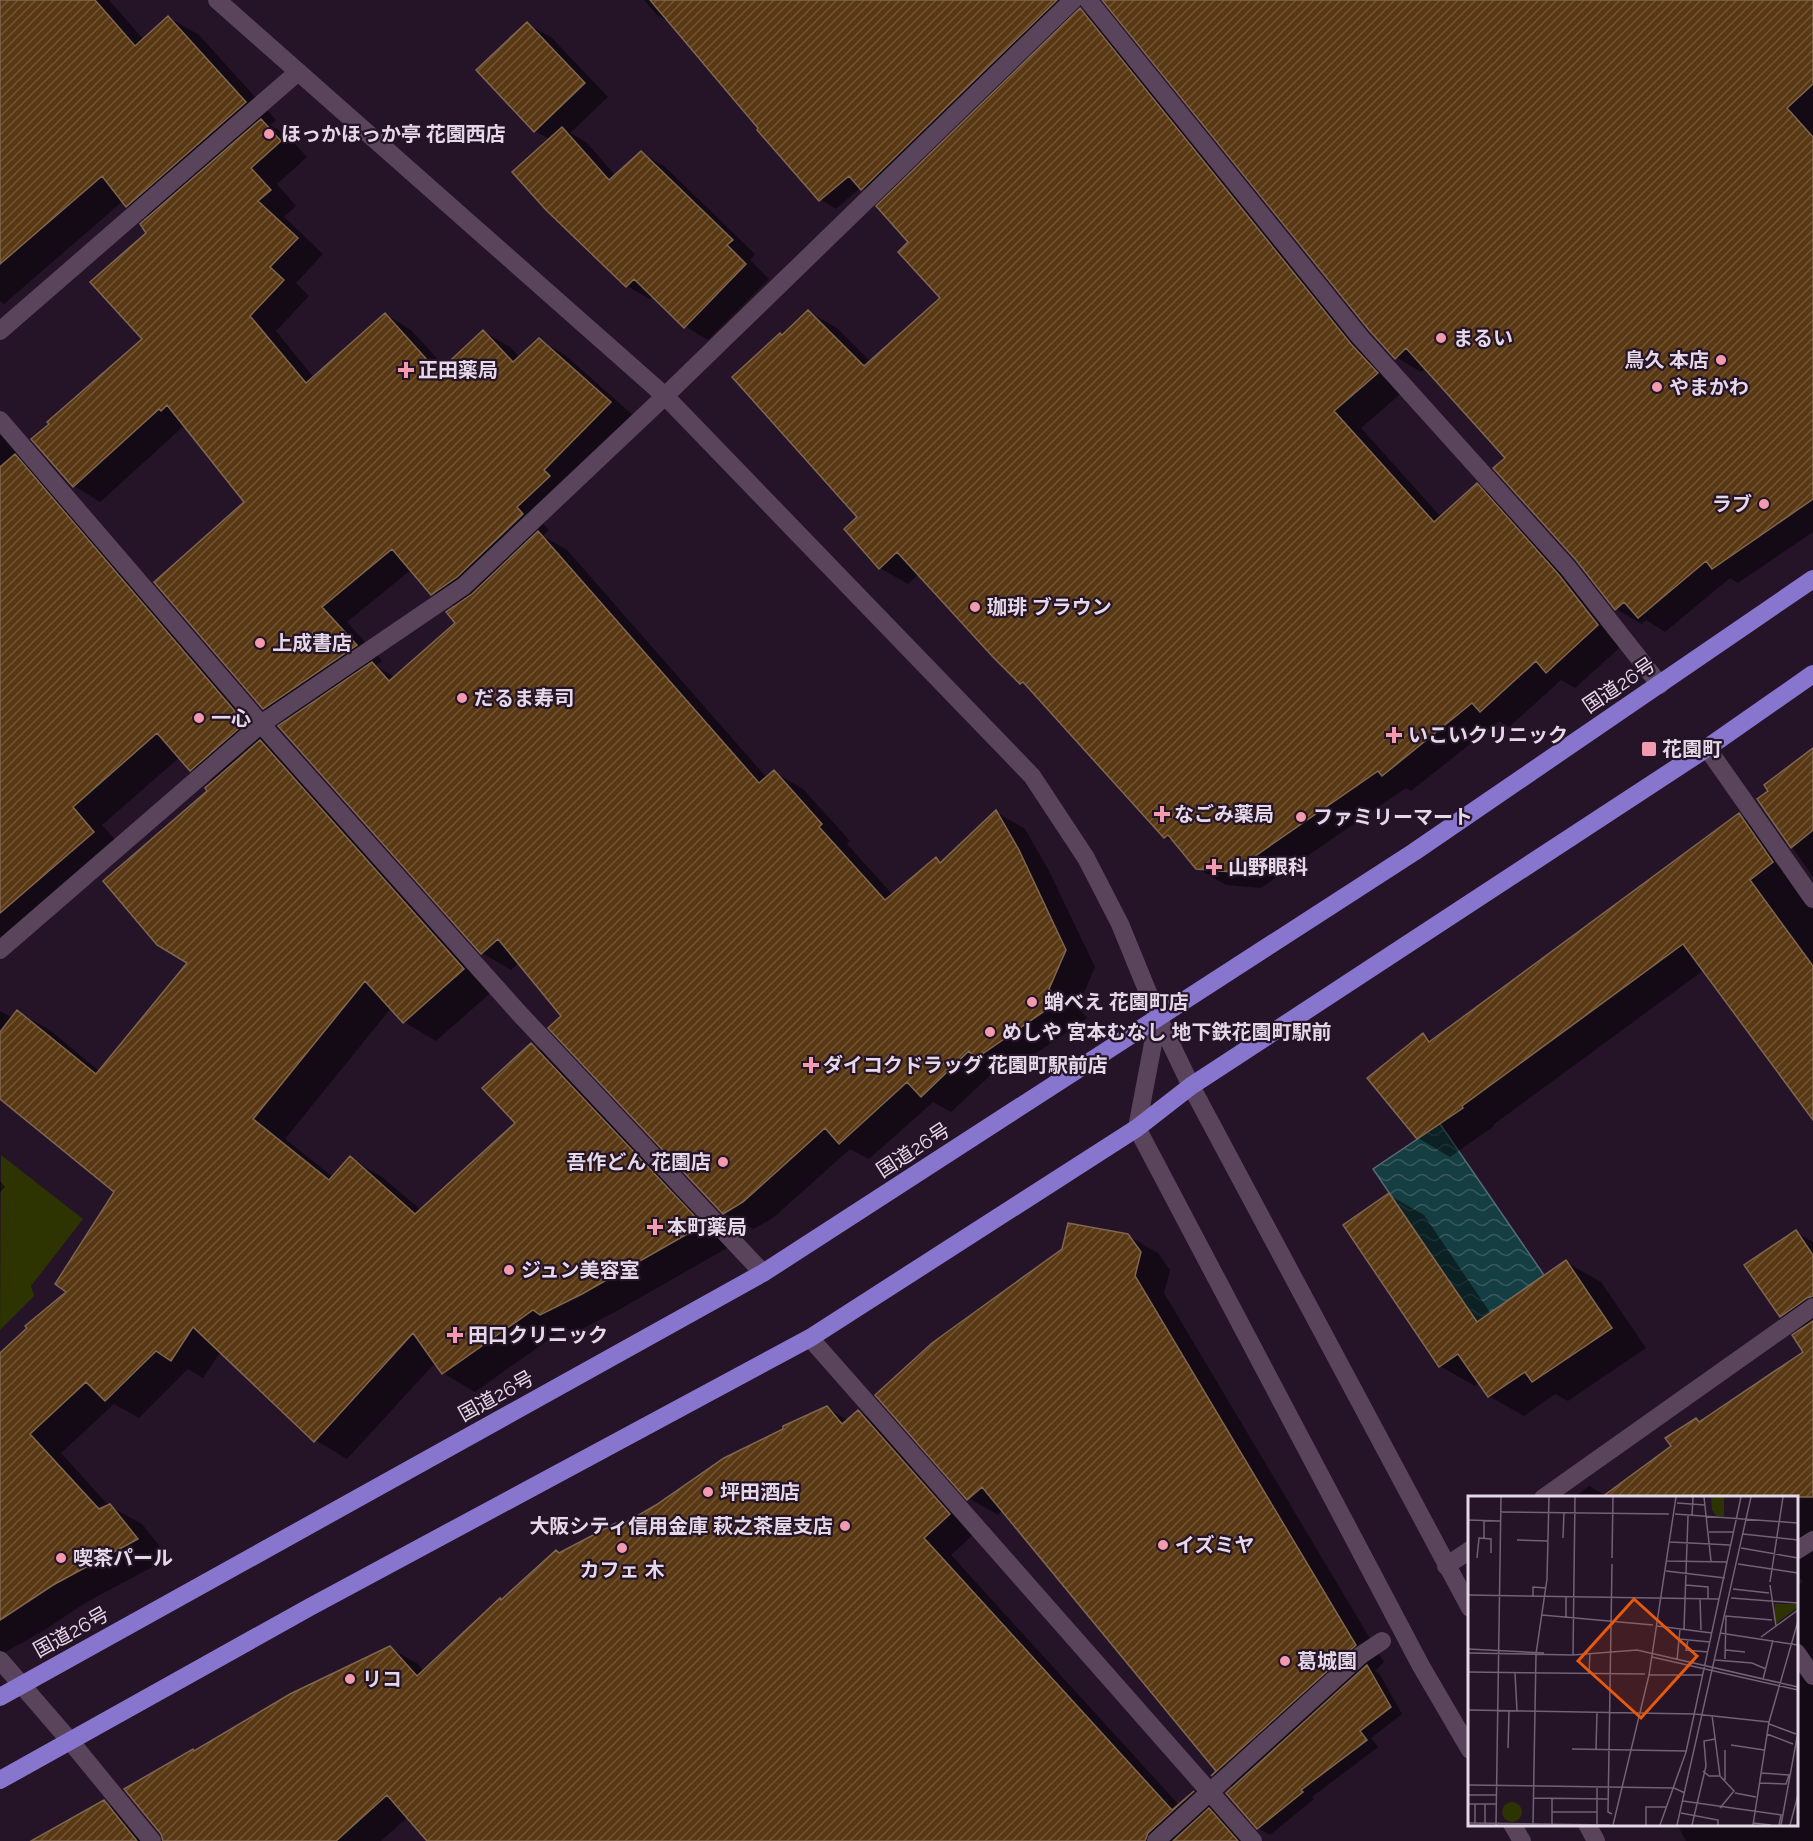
<svg xmlns="http://www.w3.org/2000/svg" width="1813" height="1841" viewBox="0 0 1813 1841" font-family="Raleway,'Noto Sans JP',sans-serif">
<style>
.green{fill:#2d3401}
.water{fill:url(#water-waves);stroke:#536c74;stroke-width:1.5}
.shadow{fill:#0007;fill-rule:evenodd}
.building{fill:url(#building-hatch);stroke:#80674f;stroke-width:1.5}
.lines{fill:none;stroke-linecap:round;stroke-linejoin:round}
.pedestrian{stroke:#59445c;stroke-width:18}
.minor{stroke:#59445c;stroke-width:18}
.tertiary{stroke:#59445c;stroke-width:18}
.trunk{stroke:#8876ce;stroke-width:18}
.poi-dot{fill:#f29aae;stroke:#251328;stroke-width:2}
.labels{text-anchor:middle;stroke-width:4.5;stroke-linejoin:round;paint-order:stroke}
.poi-label{font-size:20px;font-weight:bold;fill:#e5d8e7;stroke:#251328;text-anchor:start}
.street-label{font-size:20px;fill:#e5d8e7;stroke:#251328}
.inset-road{fill:none;stroke:#726274;stroke-width:1.5}
.view{fill:#e8590c;fill-opacity:0.15;stroke:#e8590c;stroke-width:3}
.inset-edge{fill:none;stroke:#e5d8e7;stroke-width:3}
</style>
<defs>
<pattern id="water-waves" width="16" height="10" patternUnits="userSpaceOnUse" patternTransform="scale(1.5)"><rect width="16" height="10" fill="#153e43"/><path d="M0 5q4-4 8 0t8 0" fill="none" stroke="#37595e"/></pattern>
<pattern id="building-hatch" width="6" height="6" patternUnits="userSpaceOnUse" patternTransform="scale(1.5)"><rect width="6" height="6" fill="#593814"/><path d="M-1 1l2-2M0 6l6-6M5 7l2-2" fill="none" stroke="#715436"/></pattern>
</defs>
<rect width="100%" height="100%" fill="#251328"/>
<!-- green -->
<path class="green" d="M1,1155L83,1219L31,1286L34,1296L0,1330Z"/>
<!-- water -->
<path class="water" d="M1440,1124L1544,1275L1477,1322L1373,1169Z"/>
<!-- shadow -->
<path class="shadow" d="M0,0H109L144,40L168,17L199,35L276,120L270,125L288,136L307,157L277,184L296,206L284,217L323,254L296,283L309,296L276,331L314,378L385,314L411,330L445,367L484,332L510,347L520,358L539,340L565,355L636,418L542,523L549,530L543,536L567,550L767,778L774,772L803,789L850,841L847,844L893,895L936,859L943,863L996,812L1025,829L1048,869L1095,967L1078,1007L1087,1018L1005,1075L996,1070L951,1112L933,1102L869,1159L850,1149L773,1218L753,1229L724,1213L519,963L511,970L482,953L287,721L264,708L246,502L185,425L100,502L74,486L32,438L144,339L149,218L127,206L123,201L4,304L0,301ZM412,569L432,593L456,607L457,623L395,677L375,666L382,661L347,622Z
M644,0H1078L879,198L861,187L836,209L820,199L671,23L657,15Z
M1104,0H1813V532L1738,583L1730,578L1665,632L1646,620L1642,624L1616,609L1507,458L1426,368L1421,372L1396,357Z
M1081,11L1109,27L1405,390L1361,428L1441,517L1477,485L1505,502L1626,642L1575,688L1561,680L1509,727L1499,721L1411,791L1406,788L1261,888L1226,885L1197,868L1176,843L1165,837L1030,687L1021,682L919,574L908,584L880,568L783,336L809,312L837,328L871,362L942,298L910,242Z
M527,24L551,37L608,97L570,133L586,142L616,176L641,153L664,166L755,254L750,260L769,279L708,340L685,326L654,296L650,299L627,286L551,140L535,131Z
M0,428L275,741L268,746L292,760L496,988L436,1041L404,1022L391,1008L285,1139L333,1177L350,1158L382,1177L421,1210L518,1123L532,1045L564,1063L734,1244L615,1312L574,1333L565,1328L475,1392L443,1373L435,1363L347,1459L315,1440L221,1351L203,1378L188,1369L139,1418L114,1404L61,1453L109,1506L142,1524L169,1558L85,1603L43,1631L0,1655V1355L69,1292L116,1192L0,1097V1011L13,1018L17,1012L50,1030L100,1072L189,962L210,791L213,782L191,769L180,757L102,825L120,845L0,953Z
M1813,748V877L1759,800Z
M1739,815L1771,833L1813,893V1117L1704,970L1493,1125L1494,1126L1450,1157L1418,1138L1423,1035L1433,1041Z
M0,1181L5,1187L0,1192Z
M1389,1195L1424,1215L1491,1314L1566,1262L1601,1282L1646,1348L1568,1401L1555,1394L1524,1416L1489,1396L1480,1382L1475,1386L1440,1366Z
M1796,1232L1813,1242V1841H1686L1677,1824H1796V1586L1803,1582L1796,1572V1498H1574L1589,1486L1606,1496L1673,1446L1696,1420L1701,1422L1791,1362L1789,1360L1804,1350V1329L1781,1316Z
M1128,1236L1158,1253L1170,1270L1164,1293L1384,1662L1375,1671L1379,1673L1402,1714L1371,1738L1378,1747L1312,1797L1314,1799L1270,1835L1258,1828L1228,1793L1234,1788L1213,1776L1218,1771L1003,1510L998,1515L968,1498Z
M827,1408L848,1420L858,1411L886,1428L977,1531L951,1555L1179,1805L1194,1793L1221,1808L1215,1813L1237,1826L1250,1841H429L408,1817L381,1841H164L195,1752L390,1648L418,1664L424,1671L502,1601L561,1554L616,1525L621,1528Z
M104,1802L132,1818L151,1841H40L45,1838L42,1834Z"/>
<!-- building -->
<path class="building" d="M0,0H95L135,46L168,16L246,102L126,207L102,176L0,264Z
M650,0H1057L861,190L849,176L819,201L757,130L758,128L735,101Z
M1102,0H1813V84L1787,108L1813,137V499L1712,569L1706,561L1638,618L1624,602L1615,610L1576,560L1493,468L1505,458L1406,348L1395,359L1369,330Z
M1080,8L1351,344L1378,373L1334,411L1434,522L1477,483L1559,575L1598,625L1546,673L1536,661L1480,712L1472,703L1382,776L1378,771L1232,872L1196,869L1168,835L1164,838L1023,682L1020,684L993,657L897,552L879,569L844,529L857,517L732,377L780,333L782,335L808,310L864,366L940,298L898,252L908,242L876,206Z
M527,22L585,83L534,132L476,70Z
M261,119L281,141L251,168L271,190L258,201L298,238L270,267L284,280L250,316L306,383L385,313L438,372L483,330L513,362L539,338L611,402L544,470L550,476L517,507L523,514L457,577L431,595L392,549L322,607L357,645L263,709L154,582L244,502L167,405L161,411L159,409L73,487L31,439L49,424L47,422L142,339L90,282L146,233L140,224Z
M562,127L609,180L641,151L733,240L727,245L746,264L684,328L634,279L626,287L546,210L512,172Z
M15,454L245,723L190,771L157,733L73,807L94,832L0,913V467Z
M538,531L759,783L774,770L822,824L819,827L885,900L936,857L940,863L996,810L1019,850L1066,950L1049,989L1059,1001L975,1059L969,1051L921,1097L907,1082L839,1144L825,1128L743,1202L723,1214L548,1028L561,1016L498,939L481,954L278,726L372,662L389,681L455,623L446,612L472,594Z
M260,740L464,969L403,1023L365,981L253,1119L329,1180L350,1156L415,1214L515,1123L482,1088L531,1043L703,1225L582,1294L540,1315L533,1310L442,1374L413,1333L314,1442L193,1327L171,1361L156,1351L105,1401L86,1382L30,1434L99,1509L110,1504L138,1539L53,1585L0,1620V1353L27,1328L25,1326L66,1292L55,1284L114,1192L0,1099V1032L17,1010L96,1074L187,963L157,945L103,881L207,791L205,788Z
M1813,748V830L1791,848L1757,799L1768,791L1764,785Z
M1739,813L1773,862L1750,880L1813,966V1120L1683,944L1462,1106L1463,1108L1417,1139L1367,1078L1423,1033L1429,1042Z
M1389,1193L1477,1322L1566,1260L1612,1328L1532,1382L1525,1372L1488,1397L1458,1354L1439,1367L1343,1225Z
M1068,1223L1128,1234L1141,1252L1135,1276L1356,1645L1211,1776L1216,1771L982,1487L967,1500L875,1395L932,1343L1062,1249Z
M1796,1230L1813,1255V1296L1807,1298L1780,1317L1744,1265Z
M1813,1321V1497H1602L1671,1446L1665,1438L1696,1418L1699,1422L1803,1352L1792,1335Z
M827,1406L842,1424L858,1410L950,1514L924,1538L1172,1810L1194,1791L1148,1833L1145,1841H427L387,1795L336,1841H163L161,1834L124,1789L193,1749L194,1751L290,1694L390,1646L417,1676L500,1598L501,1600L556,1550L559,1553L616,1523L618,1527L656,1505L724,1458L783,1429V1426Z
M1367,1665L1391,1707L1360,1731L1367,1740L1301,1790L1303,1792L1257,1829L1226,1793Z
M104,1800L137,1841H31Z
M1209,1808L1238,1841H1173Z"/>
<g class="lines">
<!-- pedestrian -->
<path class="pedestrian" d="M1156,1841L1361,1655L1382,1641"/>
<!-- minor -->
<path class="minor" d="M1088,0L1360,337L1568,568L1660,685
M0,331L298,72
M0,420L261,724L518,1012L763,1273
M1707,748L1813,899
M0,950L261,724L464,586L665,396L1073,0
M810,1338L1253,1841
M1543,1498L1813,1307
M1796,1551L1813,1540
M1446,1566L1470,1550
M1796,1652L1813,1676
M0,1660L71,1742L152,1841"/>
<!-- tertiary -->
<path class="tertiary" d="M217,0L665,396L1032,776L1086,858L1120,924L1158,1017L1191,1086L1470,1608
M1158,1017L1137,1128L1421,1666L1470,1750
M1512,1824L1522,1841
M1587,1824L1596,1841"/>
<!-- trunk -->
<path class="trunk" d="M0,1697L763,1273L1414,852L1813,579
M0,1780L310,1607L810,1338L1137,1128L1191,1086L1707,748L1813,674"/>
</g>
<!-- markers -->
<g class="poi-dot">
<circle cx="269" cy="134" r="6"/>
<circle cx="1441" cy="338" r="6"/>
<circle cx="1721" cy="360" r="6"/>
<path d="M403 361h6v6h6v6h-6v6h-6v-6h-6v-6h6z"/>
<circle cx="1657" cy="387" r="6"/>
<circle cx="1764" cy="504" r="6"/>
<circle cx="975" cy="607" r="6"/>
<circle cx="260" cy="643" r="6"/>
<circle cx="462" cy="698" r="6"/>
<circle cx="199" cy="718" r="6"/>
<path d="M1391 726h6v6h6v6h-6v6h-6v-6h-6v-6h6z"/>
<rect x="1641" y="741" width="16" height="16" rx="3"/>
<path d="M1159 805h6v6h6v6h-6v6h-6v-6h-6v-6h6z"/>
<circle cx="1301" cy="817" r="6"/>
<path d="M1211 858h6v6h6v6h-6v6h-6v-6h-6v-6h6z"/>
<circle cx="1032" cy="1002" r="6"/>
<circle cx="990" cy="1032" r="6"/>
<path d="M808 1056h6v6h6v6h-6v6h-6v-6h-6v-6h6z"/>
<circle cx="723" cy="1162" r="6"/>
<path d="M652 1218h6v6h6v6h-6v6h-6v-6h-6v-6h6z"/>
<circle cx="509" cy="1270" r="6"/>
<path d="M452 1326h6v6h6v6h-6v6h-6v-6h-6v-6h6z"/>
<circle cx="708" cy="1492" r="6"/>
<circle cx="845" cy="1526" r="6"/>
<circle cx="1163" cy="1545" r="6"/>
<circle cx="622" cy="1548" r="6"/>
<circle cx="61" cy="1558" r="6"/>
<circle cx="1285" cy="1661" r="6"/>
<circle cx="350" cy="1679" r="6"/>
</g>
<g class="labels">
<!-- poi labels -->
<g class="poi-label">
<text x="281" y="141">ほっかほっか亭 花園西店</text>
<text x="1453" y="345">まるい</text>
<text x="1709" y="367" text-anchor="end">鳥久 本店</text>
<text x="418" y="377">正田薬局</text>
<text x="1669" y="394">やまかわ</text>
<text x="1752" y="511" text-anchor="end">ラブ</text>
<text x="987" y="614">珈琲 ブラウン</text>
<text x="272" y="650">上成書店</text>
<text x="474" y="705">だるま寿司</text>
<text x="211" y="725">一心</text>
<text x="1408" y="742">いこいクリニック</text>
<text x="1662" y="756">花園町</text>
<text x="1174" y="821">なごみ薬局</text>
<text x="1313" y="824">ファミリーマート</text>
<text x="1228" y="874">山野眼科</text>
<text x="1044" y="1009">蛸べえ 花園町店</text>
<text x="1002" y="1039">めしや 宮本むなし 地下鉄花園町駅前</text>
<text x="823" y="1072">ダイコクドラッグ 花園町駅前店</text>
<text x="711" y="1169" text-anchor="end">吾作どん 花園店</text>
<text x="667" y="1234">本町薬局</text>
<text x="521" y="1277">ジュン美容室</text>
<text x="468" y="1342">田口クリニック</text>
<text x="720" y="1499">坪田酒店</text>
<text x="833" y="1533" text-anchor="end">大阪シティ信用金庫 萩之茶屋支店</text>
<text x="1175" y="1552">イズミヤ</text>
<text x="73" y="1565">喫茶パール</text>
<text x="622" y="1577" text-anchor="middle">カフェ 木</text>
<text x="1297" y="1668">葛城園</text>
<text x="362" y="1686">リコ</text>
</g>
<!-- street labels -->
<g class="street-label">
<text transform="translate(1619 685) rotate(-34)" y="7">国道26号</text>
<text transform="translate(913 1150) rotate(-33)" y="7">国道26号</text>
<text transform="translate(496 1396) rotate(-29)" y="7">国道26号</text>
<text transform="translate(71 1632) rotate(-29)" y="7">国道26号</text>
</g>
</g>
<!-- overview -->
<g transform="translate(1468 1496)">
<rect width="330" height="330" fill="#251328"/>
<path d="M243,1H256V20H248L244,14ZM307,108H330V111L309,127L305,124ZM34 316a10 10 0 1 1 20 0a10 10 0 1 1-20 0Z" fill="#2d3401"/>
<path class="inset-road" d="M236,1L243,65M209,7L237,9M32,16L201,18M207,18L330,27M224,20L225,1M0,24L32,25M241,36H265M275,38L330,44M95,42L96,17M16,43V24M49,44L80,45M202,46L262,49M273,52L330,62M9,62L11,42L23,43V57M144,62L145,1M199,65L259,66M144,68L140,316L144,318M270,68L330,77M198,75L257,82M302,86L315,1M218,89L240,91V102M302,89L308,130M265,93L301,97M0,99L251,103M65,100V91L78,92M263,102L330,107M232,103L233,134M74,119L185,129M98,122V101M189,130L244,137M216,133L220,20M252,137L330,149M293,141L330,114M211,143L242,146M220,144L218,154L240,156M0,153L76,157M258,154L277,156M0,157L105,159L169,154L330,191M105,159L107,1M184,161L330,194M257,163L258,120L304,124M209,164L212,133M247,164L284,167L298,173M0,176L177,178M47,177L49,215M121,178L122,157M181,179H235M295,183L305,144M0,214L227,218L301,226M244,219L252,280M301,228L328,238M299,238L325,248M263,249L296,254M40,252L41,215M104,253L218,255M128,253L129,216M235,275L241,280H252L266,295L252,312M257,284V254M291,287L318,288L321,279L293,277M0,289L206,292L217,297M267,297L288,301M0,299H28M65,302L140,303M215,305L313,319L311,329M0,308H28M84,316H129M213,317L250,324V329M0,327L142,329M7,327V308M17,327V308M285,327L303,329M84,328V303M28,329L33,1M65,329L68,158L79,83L81,1M129,329V291M145,329L181,179L208,1M178,329V311H199M192,329L218,256L273,1M209,329L283,1M224,329L238,270L236,245L247,243M285,329L301,226L330,125M313,329L330,236M322,329L330,299"/>
<path class="view" d="M166,103L229,160L173,222L110,165Z"/>
<rect width="330" height="330" class="inset-edge"/>
</g>
</svg>
